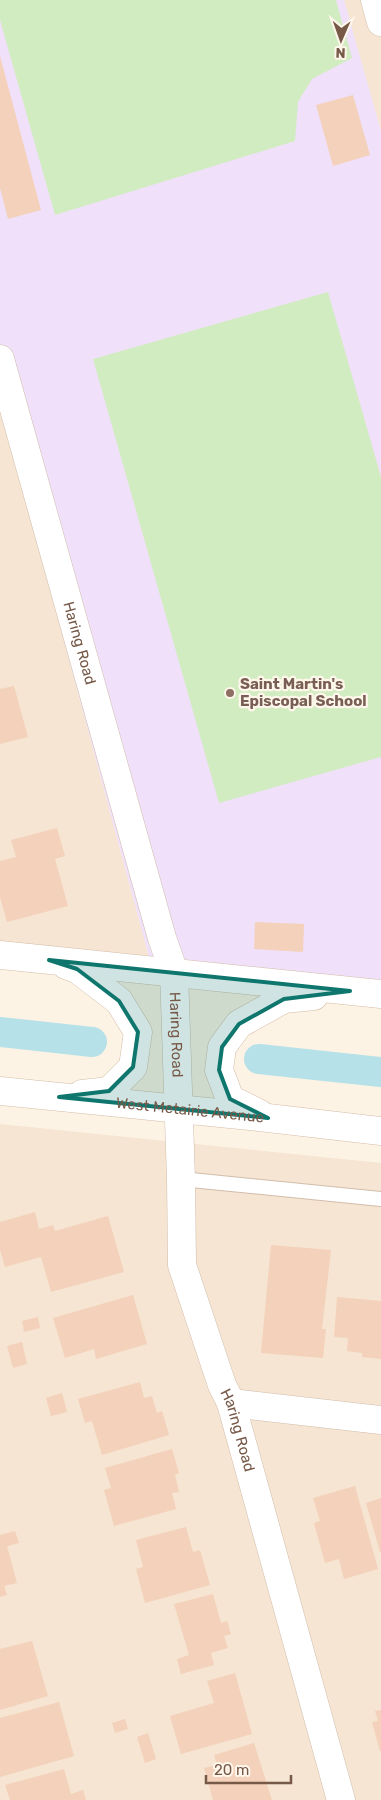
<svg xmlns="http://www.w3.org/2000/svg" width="381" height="1800" viewBox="0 0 381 1800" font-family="Rubik,sans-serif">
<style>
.residential{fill:#f5e5d2}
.education{fill:#f0e0fa}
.green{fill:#d2ecc1}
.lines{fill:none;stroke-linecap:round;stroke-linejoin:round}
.canal{stroke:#b7e1e8;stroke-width:30}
.building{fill:#f4d1ba}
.lane-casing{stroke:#d1bdac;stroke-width:16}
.street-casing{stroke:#d1bdac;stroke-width:29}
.secondary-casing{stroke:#d5bca9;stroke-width:29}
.lane{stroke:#fff;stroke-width:14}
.street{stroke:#fff;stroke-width:28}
.secondary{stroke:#fff;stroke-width:28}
.marked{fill:#0f766e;fill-opacity:0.2;stroke:#0f766e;stroke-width:4;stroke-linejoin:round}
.education-dot{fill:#8d6e63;stroke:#fff7eb;stroke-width:2}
.labels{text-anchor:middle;stroke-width:4.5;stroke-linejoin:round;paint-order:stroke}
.street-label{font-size:15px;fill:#775948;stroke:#fff7eb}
.education-label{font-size:15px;font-weight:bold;fill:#785e54;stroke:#fff7eb;text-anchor:start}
</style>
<rect width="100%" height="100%" fill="#fdf3e4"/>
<!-- residential -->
<path class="residential" d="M344,0H381V131Z
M0,403L156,983L0,967Z
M0,1124L381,1163V1800H0Z"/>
<!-- education -->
<path class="education" d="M0,0H344L381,131V991L156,983L0,403Z"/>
<!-- green -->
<path class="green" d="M0,0H336L352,58L312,79L298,102L295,141L55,215L0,20Z
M328,292L381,477V757L219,803L93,359Z"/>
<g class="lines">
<!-- canal -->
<path class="canal" d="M0,1032L92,1042
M259,1059L381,1072"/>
</g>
<!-- building -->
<path class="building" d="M0,56L41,210L8,219L0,188Z
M353,95L370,155L333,166L316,105Z
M14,686L28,737L0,744V689Z
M57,828L65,856L55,859L68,906L7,922L0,897V861L16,857L11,840Z
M255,922L304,924L303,952L254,949Z
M35,1212L39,1229L53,1225L55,1231L108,1216L124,1272L51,1292L41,1257L5,1267L0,1250V1222Z
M271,1245L331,1250L322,1329H326L323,1358L261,1353Z
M133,1295L147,1344L96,1359L94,1349L65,1358L53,1318Z
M337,1297L381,1301V1359L362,1357V1353L347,1351L348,1338L334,1337Z
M38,1317L40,1328L24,1332L22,1321Z
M22,1342L27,1364L13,1368L7,1346Z
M140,1382L144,1398L152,1396L157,1413L162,1411L169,1435L102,1455L92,1421L85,1423L78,1399Z
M62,1393L67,1412L51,1416L46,1398Z
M172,1449L179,1473L175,1475L179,1492L172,1493L176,1509L114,1526L104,1490L111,1488L105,1468Z
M355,1486L378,1569L344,1579L339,1559L325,1563L314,1523L320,1521L313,1498Z
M381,1498V1552H380L366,1503Z
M186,1527L193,1552L200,1550L210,1585L145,1603L136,1569L143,1567L136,1540Z
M15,1531L19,1543L7,1546L17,1583L4,1586L7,1595L0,1597V1535Z
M213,1594L221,1623L227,1621L231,1634L224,1636L228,1648L211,1653L214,1665L181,1674L177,1659L189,1655L174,1604Z
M32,1641L48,1696L0,1710V1649Z
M235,1673L252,1734L181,1754L170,1716L214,1703L207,1681Z
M59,1702L74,1756L0,1777V1718Z
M381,1710V1751H380L372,1722L378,1721L375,1711Z
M125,1719L128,1729L115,1733L112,1723Z
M148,1733L156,1759L145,1763L137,1737Z
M254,1743L272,1800H213L204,1768L217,1765L214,1755Z
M64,1769L71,1794L83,1790L86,1800H10L5,1785Z"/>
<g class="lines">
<!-- lane casing -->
<g class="lane-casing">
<path id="lane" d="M181,1179L381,1199"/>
</g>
<!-- street casing -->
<g class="street-casing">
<g id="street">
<path d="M375,0L381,22"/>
<path id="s1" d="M0,359L162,938L174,972L181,1179L182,1265L222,1385L231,1403L341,1800"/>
<path d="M231,1403L381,1420"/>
</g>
</g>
<!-- secondary casing -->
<g class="secondary-casing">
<g id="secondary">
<path d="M0,955L381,994"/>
<path d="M66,965L77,969L119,1001L138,1032L133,1067L109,1091L82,1094"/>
<path id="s2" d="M0,1091L268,1118L381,1131"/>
<path d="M260,1114L230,1099L219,1070L222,1047L239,1024L284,999L314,996"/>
</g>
</g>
<!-- lane -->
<use href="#lane" class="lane"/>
<!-- street -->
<use href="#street" class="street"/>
<!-- secondary -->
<use href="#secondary" class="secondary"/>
</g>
<!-- marked area -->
<path class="marked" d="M49,960L350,991L284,999L239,1024L222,1047L219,1070L230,1099L268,1118L59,1097L109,1091L133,1067L138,1032L119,1001L77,969Z"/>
<!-- markers -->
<circle class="education-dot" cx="230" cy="693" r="5"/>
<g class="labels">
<!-- street labels -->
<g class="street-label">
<text dy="5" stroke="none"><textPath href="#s1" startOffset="295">Haring Road</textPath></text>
<text dy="5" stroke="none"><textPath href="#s1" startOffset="700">Haring Road</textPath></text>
<text dy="5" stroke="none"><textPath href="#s2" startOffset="191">West Metairie Avenue</textPath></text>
<text dy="5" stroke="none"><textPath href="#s1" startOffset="1105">Haring Road</textPath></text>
</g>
<!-- education labels -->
<g class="education-label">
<text x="240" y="689">Saint Martin's<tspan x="240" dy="17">Episcopal School</tspan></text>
</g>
</g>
<!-- north arrow -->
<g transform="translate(341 40) rotate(182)" stroke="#fff7eb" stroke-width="4" paint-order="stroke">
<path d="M0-4L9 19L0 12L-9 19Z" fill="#775948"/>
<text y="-8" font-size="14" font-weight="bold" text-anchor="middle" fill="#775948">N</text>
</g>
<!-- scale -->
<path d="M206 1775v8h85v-8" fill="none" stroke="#775948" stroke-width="2.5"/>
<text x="214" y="1775" font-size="15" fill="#775948" stroke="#fff7eb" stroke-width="4" paint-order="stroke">20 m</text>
</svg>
